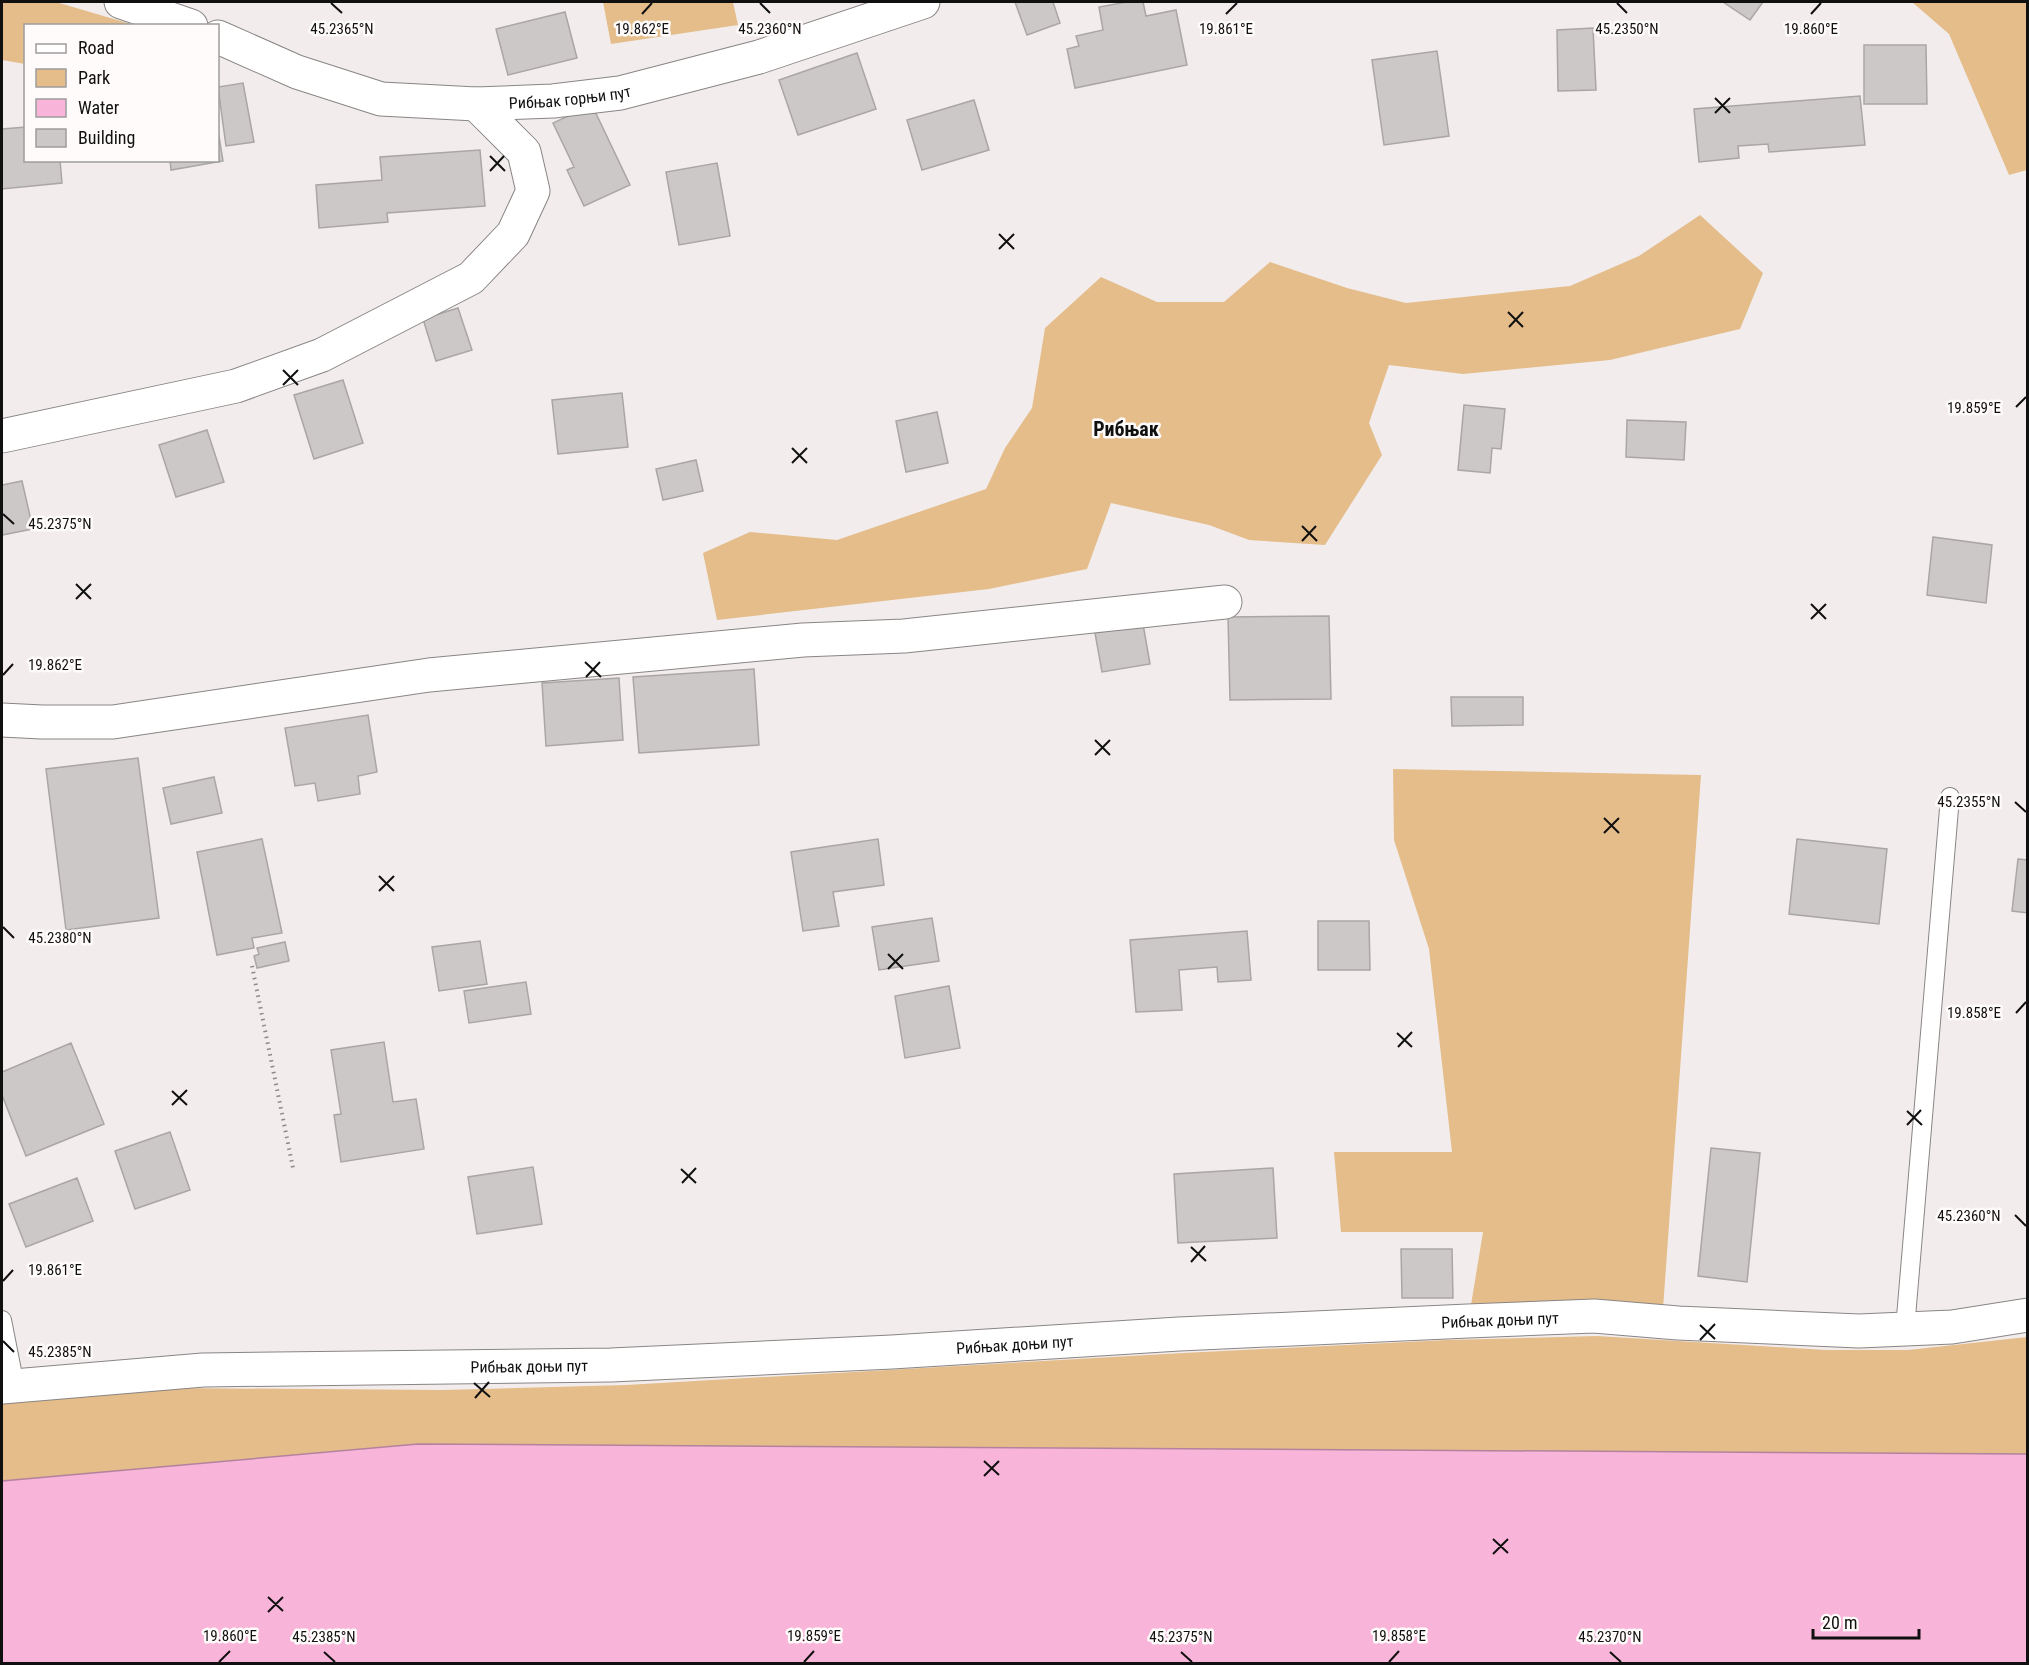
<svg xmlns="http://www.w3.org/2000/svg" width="2029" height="1665" viewBox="0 0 2029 1665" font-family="'Roboto Condensed',sans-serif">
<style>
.green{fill:#e4bd8b}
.water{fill:#f8b4d9;stroke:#b3839d;stroke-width:1.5}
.building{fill:#ccc8c8;stroke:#aaa6a6;stroke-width:1.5}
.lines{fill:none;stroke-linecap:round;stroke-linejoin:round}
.lane-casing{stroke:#898584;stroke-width:20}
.street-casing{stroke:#898584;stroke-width:35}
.path{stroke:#8d8a89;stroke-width:4;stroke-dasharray:1.5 4.5;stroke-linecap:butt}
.lane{stroke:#fff;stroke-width:18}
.street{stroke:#fff;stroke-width:33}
.ticks{fill:none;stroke:#111010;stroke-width:2}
.labels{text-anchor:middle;stroke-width:5;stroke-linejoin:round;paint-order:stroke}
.street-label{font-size:16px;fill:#111010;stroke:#fefbfa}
.quarter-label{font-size:20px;font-weight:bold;fill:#111010;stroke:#fefbfa}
.ticks-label{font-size:15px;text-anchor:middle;fill:#111010;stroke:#fefbfa;stroke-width:5;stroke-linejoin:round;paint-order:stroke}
</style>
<rect width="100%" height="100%" fill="#f2edec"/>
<!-- green -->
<path class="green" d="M2,2H56L134,25L26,26L25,64L2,60Z
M603,2H733L738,25L611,44Z
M1912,2H2027V170L2009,175L1949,34Z
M1700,215L1763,273L1740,329L1610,360L1463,374L1389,365L1369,423L1382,455L1325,545L1249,540L1209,525L1111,503L1087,569L989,589L717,620L703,553L750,532L837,540L986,489L1005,448L1032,408L1045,328L1101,277L1157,302H1224L1270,262L1347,288L1406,303L1570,286L1639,256Z
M1393,769L1701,775L1663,1309L1470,1311L1483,1232H1341L1334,1152H1452L1429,949L1394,840Z
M1597,1336L1826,1350H1908L2027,1337V1454L418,1444L2,1481V1404L171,1388L443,1390L626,1385L1183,1353L1447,1340Z"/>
<!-- water -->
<path class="water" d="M418,1444L2027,1454V1663H2V1481Z"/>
<!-- building -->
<path class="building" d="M1015,2H1053L1060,23L1027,35Z
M1127,2H1143L1146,16L1176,10L1187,65L1075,88L1067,49L1079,46L1076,36L1103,30L1099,7Z
M1723,2H1763L1750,20Z
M565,12L577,58L508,75L496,29Z
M1593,28L1596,90L1558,91L1557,30Z
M1864,45H1926L1927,104H1864Z
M1437,51L1449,136L1384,145L1372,60Z
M857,53L876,109L798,135L779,80Z
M243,83L254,142L226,146L218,87Z
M1860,96L1865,145L1769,152L1768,144L1738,146L1739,158L1699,162L1694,109Z
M974,100L989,150L922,170L907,120Z
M592,105L630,185L584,206L567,170L574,167L553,123Z
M26,127V160H60L62,183L2,189V129Z
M218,130L223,161L171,170L170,160H218Z
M480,150L485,206L387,213L388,222L319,228L316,185L382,180L380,157Z
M717,163L730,236L679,245L666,172Z
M458,308L472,350L436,361L423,319Z
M343,380L363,443L314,459L294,395Z
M622,393L628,447L558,454L552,400Z
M1464,405L1505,409L1501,449L1492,448L1490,473L1458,470Z
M937,412L948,463L906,472L896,421Z
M1627,420L1686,422L1684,460L1626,457Z
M207,430L224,482L176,497L159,445Z
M696,460L703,491L663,500L656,469Z
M22,481L33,529L2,535V485Z
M1933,537L1992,545L1986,603L1927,595Z
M1329,616L1331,699L1230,700L1228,617Z
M1143,624L1150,664L1102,672L1095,633Z
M754,669L759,745L639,753L633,677Z
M619,678L623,740L546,746L542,683Z
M1451,697H1523V725L1452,726Z
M368,715L377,772L358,776L360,794L318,801L315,783L295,786L285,728Z
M138,758L159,918L66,930L46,769Z
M214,777L222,813L171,824L163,788Z
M262,839L282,933L252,938L254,948L217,955L197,852Z
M878,839L884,885L833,892L839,926L803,931L791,852Z
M1797,839L1887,849L1879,924L1789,914Z
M2018,859L2028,860V913L2012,911Z
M932,918L939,961L879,970L872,927Z
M1318,921H1369L1370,970H1318Z
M1247,931L1251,980L1218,982L1217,967L1179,970L1182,1010L1136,1012L1130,940Z
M480,941L487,984L439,991L432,947Z
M285,942L289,961L257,968L254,956L259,954L257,948Z
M526,982L531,1014L469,1023L464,991Z
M949,986L960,1048L905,1058L895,996Z
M384,1042L393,1102L416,1099L424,1149L341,1162L334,1115L341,1114L331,1050Z
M71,1043L104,1124L26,1156L2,1095V1072Z
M170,1132L190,1190L135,1209L115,1151Z
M1711,1148L1760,1153L1747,1282L1698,1276Z
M533,1167L542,1224L477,1234L468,1177Z
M1273,1168L1277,1238L1178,1243L1174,1174Z
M77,1178L93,1221L26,1247L9,1204Z
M1401,1249H1452L1453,1298H1402Z"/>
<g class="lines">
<!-- lane casing -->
<g class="lane-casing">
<path id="lane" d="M2,1320L15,1386
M1905,1329L1950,797"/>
</g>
<!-- street casing -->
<g class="street-casing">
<g id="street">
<path d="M121,2L191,26"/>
<path id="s1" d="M218,37L297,72L381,99L476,104L553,101L620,93L759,57L923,2"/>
<path d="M2,436L236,386L322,355L471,278L513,234L533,191L524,152L476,104"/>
<path d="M2,720L42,722H113L429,675L803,640L904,636L1225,602"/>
<path id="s2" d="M2,1387L203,1370L611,1365L892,1352L1179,1334L1468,1321L1594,1316L1678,1323L1859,1331L1952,1327L2028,1315"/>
</g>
</g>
<!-- path -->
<path class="path" d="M252,966L293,1168"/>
<!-- lane -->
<use href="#lane" class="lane"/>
<!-- street -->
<use href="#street" class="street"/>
</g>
<!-- ticks -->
<path class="ticks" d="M331,3L342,13M760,3L770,13M1617,3L1627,13M642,14L652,3M1226,14L1237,3M1811,14L1821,3M1715,98L1730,113M1715,113L1730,98M490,156L505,171M490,171L504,156M999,234L1014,249M999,249L1014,234M1508,312L1523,327M1509,327L1523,312M283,370L298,385M283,385L298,370M2016,407L2026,397M792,448L807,463M792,463L807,448M3,514L14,524M1302,526L1317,541M1302,541L1316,526M76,584L91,599M76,599L91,584M1811,604L1826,619M1811,619L1826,604M585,662L601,677M3,675L13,664M586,677L600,662M1095,740L1110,755M1095,755L1110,740M2015,802L2026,812M1604,818L1619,833M1604,833L1619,818M379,876L394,891M379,891L394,876M3,927L14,938M888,954L903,969M888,969L903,954M2016,1013L2026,1002M1397,1033L1412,1047M1398,1047L1412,1032M172,1091L187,1105M172,1105L187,1090M1907,1111L1922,1125M1907,1125L1921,1110M681,1169L696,1183M682,1183L696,1168M2015,1215L2026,1226M1191,1247L1206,1261M1191,1262L1205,1246M3,1281L13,1270M1700,1325L1715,1339M1700,1340L1715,1324M3,1341L14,1352M474,1383L490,1397M475,1398L489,1382M984,1461L999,1475M984,1476L999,1461M1493,1539L1508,1553M1493,1554L1508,1539M268,1597L283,1611M268,1612L283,1597M324,1652L335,1662M1181,1652L1192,1662M1610,1652L1621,1662M219,1662L230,1651M804,1662L814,1651M1389,1662L1399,1651"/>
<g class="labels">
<!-- street labels -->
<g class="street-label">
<text dy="6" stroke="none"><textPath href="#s1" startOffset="364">Рибњак горњи пут</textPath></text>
<text dy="6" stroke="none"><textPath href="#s2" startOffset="1500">Рибњак доњи пут</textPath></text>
<text dy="6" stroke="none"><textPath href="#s2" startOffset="1014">Рибњак доњи пут</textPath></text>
<text dy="6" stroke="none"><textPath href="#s2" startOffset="528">Рибњак доњи пут</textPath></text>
</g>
<!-- quarter labels -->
<g class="quarter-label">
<text x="1126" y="436">Рибњак</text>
</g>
</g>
<g class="ticks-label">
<text x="342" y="34">45.2365°N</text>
<text x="770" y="34">45.2360°N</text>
<text x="1627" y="34">45.2350°N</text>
<text x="642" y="34">19.862°E</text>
<text x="1226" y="34">19.861°E</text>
<text x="1811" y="34">19.860°E</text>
<text x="1974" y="413">19.859°E</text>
<text x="60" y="529">45.2375°N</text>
<text x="55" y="670">19.862°E</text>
<text x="1969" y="807">45.2355°N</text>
<text x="60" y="943">45.2380°N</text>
<text x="1974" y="1018">19.858°E</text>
<text x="1969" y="1221">45.2360°N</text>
<text x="55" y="1275">19.861°E</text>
<text x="60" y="1357">45.2385°N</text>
<text x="230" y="1641">19.860°E</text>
<text x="814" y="1641">19.859°E</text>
<text x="1399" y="1641">19.858°E</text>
<text x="324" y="1642">45.2385°N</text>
<text x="1181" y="1642">45.2375°N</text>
<text x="1610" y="1642">45.2370°N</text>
</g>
<!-- border -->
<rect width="2029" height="1665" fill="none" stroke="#111010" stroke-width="6"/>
<!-- legend -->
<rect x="24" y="24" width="195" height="138" fill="#fefbfa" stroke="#9f9d9c" stroke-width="1.5"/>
<rect x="36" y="44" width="30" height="9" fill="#ffffff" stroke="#9f9d9c" stroke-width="1.5"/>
<text x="78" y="54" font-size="18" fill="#111010">Road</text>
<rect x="36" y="69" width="30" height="18" fill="#e4bd8b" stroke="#9f9d9c" stroke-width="1.5"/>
<text x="78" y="84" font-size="18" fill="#111010">Park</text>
<rect x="36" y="99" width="30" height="18" fill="#f8b4d9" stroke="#9f9d9c" stroke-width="1.5"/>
<text x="78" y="114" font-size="18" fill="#111010">Water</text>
<rect x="36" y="129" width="30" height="18" fill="#ccc8c8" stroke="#9f9d9c" stroke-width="1.5"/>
<text x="78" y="144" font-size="18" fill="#111010">Building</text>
<!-- scale -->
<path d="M1813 1629v9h106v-9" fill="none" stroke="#111010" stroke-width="3"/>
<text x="1822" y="1629" font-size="18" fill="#111010" stroke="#fefbfa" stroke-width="4.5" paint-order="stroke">20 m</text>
</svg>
